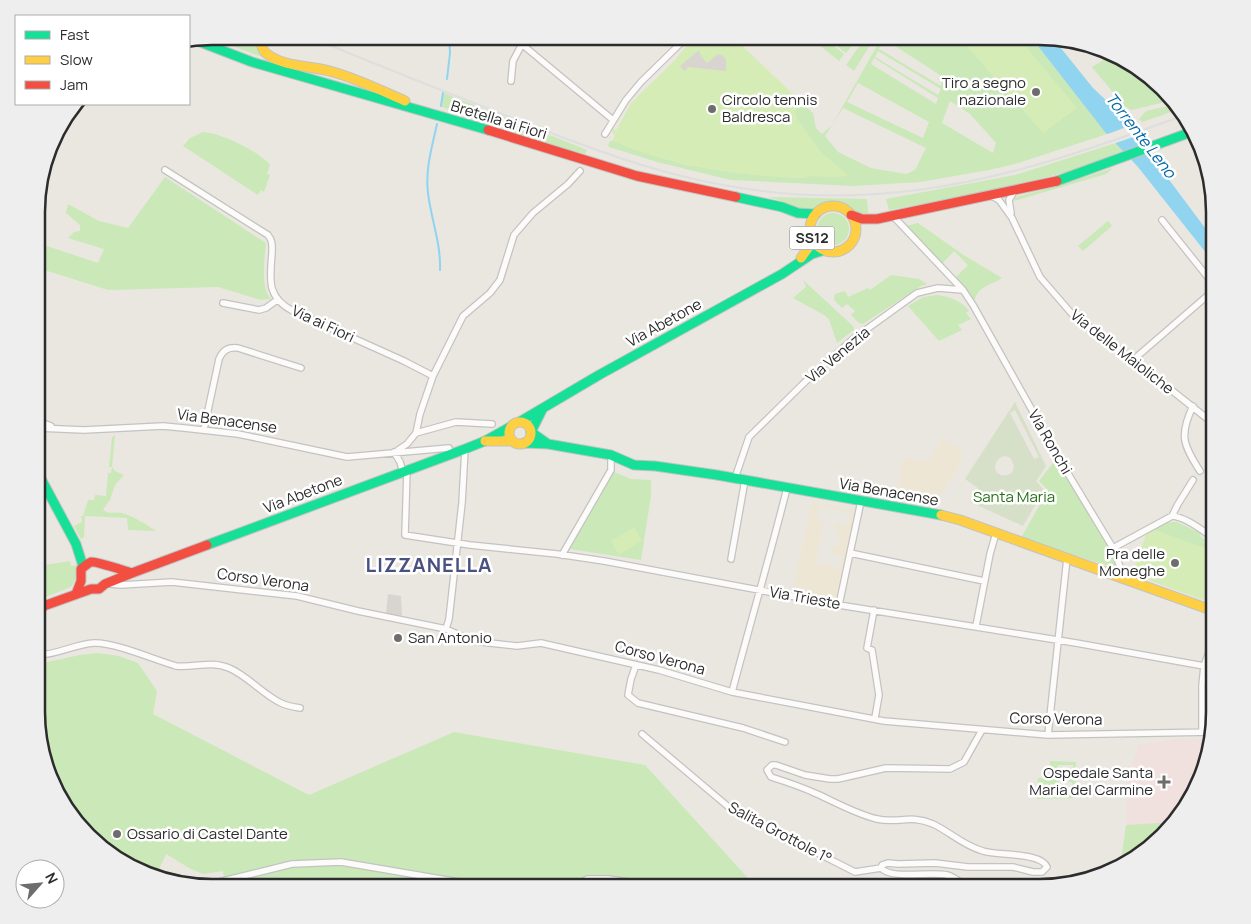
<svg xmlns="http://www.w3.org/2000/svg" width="1251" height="924" viewBox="0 0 1251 924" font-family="Manrope,sans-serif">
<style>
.education{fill:#eee6d5;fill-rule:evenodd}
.medical{fill:#f0e0de}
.green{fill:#cae8b8;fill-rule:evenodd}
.cemetery{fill:#d6dfc8;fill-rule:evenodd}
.pitch{fill:#d6ecb6}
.plaza{fill:#d8d5d0}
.water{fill:#90d4f0}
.pier{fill:#eae7e1}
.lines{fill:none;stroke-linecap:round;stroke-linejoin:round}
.stream{stroke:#90d4f0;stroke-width:2}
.street-casing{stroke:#c3c3c2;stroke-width:8}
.fast-casing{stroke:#c3c3c2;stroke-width:11}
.slow-casing{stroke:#c3c3c2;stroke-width:11}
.jam-casing{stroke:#c3c3c2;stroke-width:11}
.street{stroke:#fcfbfa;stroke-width:5.5}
.fast{stroke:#16e098;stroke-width:9}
.slow{stroke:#ffcf43;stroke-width:9}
.jam{stroke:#f24e42;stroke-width:9}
.rail{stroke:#dededf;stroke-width:2}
.poi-dot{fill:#6e6d6b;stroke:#fff;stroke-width:2}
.labels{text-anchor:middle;stroke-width:5;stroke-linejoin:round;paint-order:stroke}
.shield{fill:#fff;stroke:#6b6b6b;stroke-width:1}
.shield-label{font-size:14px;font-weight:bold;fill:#2c2c2c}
.poi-label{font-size:15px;fill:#2c2c2c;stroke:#fff;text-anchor:end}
.street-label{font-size:15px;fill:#2c2c2c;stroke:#fff}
.park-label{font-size:15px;fill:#256f16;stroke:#fff}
.water-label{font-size:16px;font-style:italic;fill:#046aa7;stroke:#fff}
.district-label{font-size:20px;font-weight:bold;letter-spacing:1px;fill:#495180;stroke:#fff}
.rim{fill:none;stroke:#2c2c2c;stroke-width:2.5}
</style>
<rect width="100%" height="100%" fill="#eae7e1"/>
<!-- education -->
<path class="education" d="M943,438L963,451L959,457L963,460L935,505L896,498L903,457L928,462Z
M812,502L856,510L837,600L792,592ZM820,506L851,513L848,525L836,523L835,532L840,534L837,547L833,546L832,555L842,557L840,568L816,563L824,522L817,521Z"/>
<!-- medical -->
<path class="medical" d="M1211,738L1205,769L1178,819L1175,822L1126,825L1127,791L1130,772L1139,744L1153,743L1172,739Z"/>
<!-- green -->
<path class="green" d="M251,36H259C257,48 258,52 268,59L207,37C227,37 229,48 251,36Z
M809,37H822L844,54L839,61Z
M825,37H849L855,41L856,40L852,37H875L854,71L846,65L860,45L855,42L846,53Z
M882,37H1031L1107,134L1015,164L989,170L920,182L854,186L731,180L657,162L609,147L608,145L610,141H613L615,135L612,132V128L616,131L632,102L627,147L686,165L747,174L798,178L795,117L796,97L813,113L816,128L822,134L832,125ZM884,39L940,75L938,79L942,82L941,86L879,49ZM878,51L941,89L938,95L875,57ZM874,58L938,98L936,104L871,64ZM858,83L929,122L923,138L847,102ZM950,101L970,114L996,143L993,153L942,123ZM843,108L926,148L915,170L906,174L871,168L838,152L825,136Z
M1113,55L1141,70L1142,73H1146L1169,101L1132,110L1125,107L1092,67Z
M444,93L587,150L585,154L516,134L501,127L442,107Z
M1173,105L1177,110L1142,122L1139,119L1146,111Z
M203,132C221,133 259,151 270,165L267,174L270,175L264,192L261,190L258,195L183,146L190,138Z
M1116,143L1123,151L1116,153V155C1043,183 966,196 889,210L886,199L1015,175Z
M1113,168L1106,174L1014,201L1016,197L1061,185Z
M165,177L266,243C265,257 260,288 271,299L261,300L218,287L108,290L38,268V243L98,263L104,249L68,238L74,232L80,231V225L66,213L68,204L99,221L128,228Z
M769,197L867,199L868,213H857C846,207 839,198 825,205C822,207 819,210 815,211C806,212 780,200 769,197Z
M817 229a16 16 0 1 1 32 0a16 16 0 1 1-32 0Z
M1108,221L1112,226L1083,251L1078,246Z
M918,223L965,256L1002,278C991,285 978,286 975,300L956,277L968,265L954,251L942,264L906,226Z
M891,275L919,279L927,284L921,286L863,324L859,323L851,315L855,311L847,304L842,308L834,300L835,294L845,291L848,297L868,288L870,290Z
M803,280L853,326L854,330L837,343L829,319L824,315L793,298L806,287Z
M937,295C950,297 961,300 969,311L966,313L971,319L958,325L962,330L939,341L908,306L923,297Z
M115,435L112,467L115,471L124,475L115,485L110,500L106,505L103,510C109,515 115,511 122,513C133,516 145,524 155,530V531L128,530L127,518L85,516L84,537L81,539L74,526L82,522L81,516H83L88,500H94L95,495L106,496L108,473H111L112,467H109L112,437Z
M1056,459L1117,562L1121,570L1021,538L1048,490L1039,481Z
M614,472L631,479L651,480V496L641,560L570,549Z
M1171,522H1177L1200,533L1201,537L1214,546V552L1154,530L1166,523Z
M70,561L71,566L77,565L75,580L71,587L38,600V566Z
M98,653L119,656L138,663L157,691L153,714L309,795L454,732L645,765L757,888L201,887L195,886L224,879L223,871L203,874L189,868L166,854L155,878L105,851L60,800L38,735V694L46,685L42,663L80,655Z
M1212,679H1214V726H1207V683H1210Z
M1050,761L1076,762V789L1078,790V798L1037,799L1038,778H1050ZM1058,765H1073V776H1069V782H1072V793H1057L1060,776Z
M1175,822L1120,867L1126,825Z"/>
<!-- cemetery -->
<path class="cemetery" d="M1015,402L1046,466L1036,481L1044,490L1023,526L970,502L978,488L965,479ZM1015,410L1039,457L1034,459L1010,413ZM1004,456L1009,457C1020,468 1010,481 997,473C993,465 996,459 1004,456Z"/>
<!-- pitch -->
<path class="pitch" d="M694,36H732L796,97V117L821,152L848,175C833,181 817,173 804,178C739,176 673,167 613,141L615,135L611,130L612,128L616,131L632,102L675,60Z
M959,37H1018L1077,108L1043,133Z
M634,527L642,540L619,555L611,541Z
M1152,529L1214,552V604L1132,574L1147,532Z"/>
<!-- plaza -->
<path class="plaza" d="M699,50L701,56L707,63L718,54L723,56L726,59V71L688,67L685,71L683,70L680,66Z
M388,594L401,596L402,616L386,614Z"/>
<!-- water -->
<path class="water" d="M1031,37H1052L1093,88L1110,104L1129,126L1214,240V263L1138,167L1105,132Z"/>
<!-- pier -->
<path class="pier" d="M1132,125L1139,135L1113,144L1105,135Z"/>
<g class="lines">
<!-- stream -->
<path class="stream" d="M447,79L450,53L449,36
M441,106L443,93
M437,124C432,147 425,170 428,193C431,219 441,243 440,270"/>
<!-- street casing -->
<g class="street-casing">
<path id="street" d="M511,81L513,61L521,46H524L613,120
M605,134L626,100L641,82L688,36
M165,170L268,235C273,241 272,246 272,253C270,279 266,297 293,311L404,361L433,376
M992,196L999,200L1012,218L1040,277L1072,314L1145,369L1214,424
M1011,213L1009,200L1015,190
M893,216L963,290
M1162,220L1214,285
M223,303L259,310L266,308L277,300
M1133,360L1214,290
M1193,406C1179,435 1183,445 1200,471
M38,421L51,426
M38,428L84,430L163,426L184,428L238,434L347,457L449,448
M204,429L219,359C223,350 228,347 238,348L301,368
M416,433L456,422L492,424
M398,450L407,444L416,433L420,414L433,376L463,316L490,293L500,280L514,235L533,213L568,184L580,171
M394,452L400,462L403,472
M407,470L405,535L470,545L557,554L604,561L839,605L1076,643L1204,666
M735,478L749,437L805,382L853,339L917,293L938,288L963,290L973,305L1064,467L1113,548L1125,580
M1172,516L1178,504L1193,480
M1113,548L1172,516C1186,517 1204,531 1214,539
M850,553L984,581
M562,555L611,470V455
M731,559L745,480
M110,584L121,585L172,582L297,596L358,611L446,629L472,641L517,646L541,643L659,670L732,692L884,721L1048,735L1213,732
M839,605L861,501
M874,610L867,648L872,650L879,695L875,718
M976,626L990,554L996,533
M446,629L449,619L462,503L465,449
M38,655C57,655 75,644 94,643C114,642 155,660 176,666C195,668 211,660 229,668C248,676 262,694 281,703C287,706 294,707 300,708
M636,665L631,679L628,695L638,703L743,728L785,742
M732,692C750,624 770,556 787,488
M1202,732V685L1204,666L1214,638
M642,734L731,809L855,872L881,868
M1048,735L1067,558
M198,887L292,864L341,862L494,888
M573,888L587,879H608L671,888
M968,888C961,883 955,877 947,875C930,871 891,880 881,868L882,865L888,863L898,864L935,863L968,867H1013L1033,872H1042L1047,867C1041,852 998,856 983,851C964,846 950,832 933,824C910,814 897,824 877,819C856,814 837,803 817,794C802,787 787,782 771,777L767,770L772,765H776L805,775L830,779H838L886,768L950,769L964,762L982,730"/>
</g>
<!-- fast casing -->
<g class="fast-casing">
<path id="fast" d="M195,40L252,62L488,130
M1057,181L1194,131
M736,197L782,207L798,213L816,214
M543,408L531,432L548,444
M521,421L599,375L782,274L812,254L825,250
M524,443L548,444L611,455L634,465L655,466L717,475L941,515
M38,473L76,544L83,566
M207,545L465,449L485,441L510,427"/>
</g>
<!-- slow casing -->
<g class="slow-casing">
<path id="slow" d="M262,36C261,43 261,49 267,54C285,68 312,65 333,72C358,79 382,91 405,101
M810 229a23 23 0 1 1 46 0a23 23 0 1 1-46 0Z
M801,258L809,247L811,233
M509 433a11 11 0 1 1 22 0a11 11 0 1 1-22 0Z
M485,441H512
M941,515L960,520L1214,611"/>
</g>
<!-- jam casing -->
<g class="jam-casing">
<path id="jam" d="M216,36L227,39L244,36
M488,130L637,176L736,197
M851,215L862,219H877L1057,181
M76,594L81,581V569C84,567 88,563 91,562C95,561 125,571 132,573
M38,608L91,589H99L105,584L132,573L207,545"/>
</g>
<!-- street -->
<use href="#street" class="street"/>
<!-- fast -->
<use href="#fast" class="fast"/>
<!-- slow -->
<use href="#slow" class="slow"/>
<!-- jam -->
<use href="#jam" class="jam"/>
<!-- rail -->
<path class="rail" d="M307,36C375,64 443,91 512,118C584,146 658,175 735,187C795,197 857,198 917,190C1007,179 1097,147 1182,116"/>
</g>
<!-- markers -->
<g class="poi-dot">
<circle cx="1036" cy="92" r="5"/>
<circle cx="712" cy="109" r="5"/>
<circle cx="1175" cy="563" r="5"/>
<circle cx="398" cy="638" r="5"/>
<path d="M1161.5 774.5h5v5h5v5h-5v5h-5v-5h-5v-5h5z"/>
<circle cx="117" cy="834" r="5"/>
</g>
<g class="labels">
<!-- shield labels -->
<rect class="shield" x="789.5" y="226.5" width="45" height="23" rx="4"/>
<g class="shield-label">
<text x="812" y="243">SS12</text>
</g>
<!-- poi labels -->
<g class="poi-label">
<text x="1026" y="88">Tiro a segno<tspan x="1026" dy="17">nazionale</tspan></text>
<text x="722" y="105" text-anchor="start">Circolo tennis<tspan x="722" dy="17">Baldresca</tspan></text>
<text x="1165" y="559">Pra delle<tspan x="1165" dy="17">Moneghe</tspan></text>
<text x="408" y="643" text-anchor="start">San Antonio</text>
<text x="1153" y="778">Ospedale Santa<tspan x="1153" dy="17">Maria del Carmine</tspan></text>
<text x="127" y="839" text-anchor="start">Ossario di Castel Dante</text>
</g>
<!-- street labels -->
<g class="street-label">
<text transform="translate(499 120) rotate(17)" y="5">Bretella ai Fiori</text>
<text transform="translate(664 323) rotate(-29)" y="5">Via Abetone</text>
<text transform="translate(323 324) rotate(25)" y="5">Via ai Fiori</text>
<text transform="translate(1122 352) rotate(38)" y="5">Via delle Maioliche</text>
<text transform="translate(838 355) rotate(-40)" y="5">Via Venezia</text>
<text transform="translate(227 421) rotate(8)" y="5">Via Benacense</text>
<text transform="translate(1050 442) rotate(60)" y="5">Via Ronchi</text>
<text transform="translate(889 492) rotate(10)" y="5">Via Benacense</text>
<text transform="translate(303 494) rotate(-21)" y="5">Via Abetone</text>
<text transform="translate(263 580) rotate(8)" y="5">Corso Verona</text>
<text transform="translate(805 598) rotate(10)" y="5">Via Trieste</text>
<text transform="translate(660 658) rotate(15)" y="5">Corso Verona</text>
<text transform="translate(1056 719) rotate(1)" y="5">Corso Verona</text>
<text transform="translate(780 833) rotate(28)" y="5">Salita Grottole 1°</text>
</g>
<!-- park labels -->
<g class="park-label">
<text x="1014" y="502">Santa Maria</text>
</g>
<!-- water labels -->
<g class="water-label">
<text transform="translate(1141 135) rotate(52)" y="6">Torrente Leno</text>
</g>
<!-- district labels -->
<g class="district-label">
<text x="429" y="572">LIZZANELLA</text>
</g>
</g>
<!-- crop -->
<path d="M0 0H1251V924H0ZM212 45H1039A167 167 0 0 1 1206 212V712A167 167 0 0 1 1039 879H212A167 167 0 0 1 45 712V212A167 167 0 0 1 212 45Z" fill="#eee" fill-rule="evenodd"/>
<path class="rim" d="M212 45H1039A167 167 0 0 1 1206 212V712A167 167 0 0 1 1039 879H212A167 167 0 0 1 45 712V212A167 167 0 0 1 212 45Z"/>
<!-- legend -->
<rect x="15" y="15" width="175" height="90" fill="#ffffff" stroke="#ababab"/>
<rect x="25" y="31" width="25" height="8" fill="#16e098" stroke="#ababab"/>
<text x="60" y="40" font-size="15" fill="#2c2c2c">Fast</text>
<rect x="25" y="56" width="25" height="8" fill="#ffcf43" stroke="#ababab"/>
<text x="60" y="65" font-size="15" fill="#2c2c2c">Slow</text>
<rect x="25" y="81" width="25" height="8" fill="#f24e42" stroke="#ababab"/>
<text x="60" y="90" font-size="15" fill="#2c2c2c">Jam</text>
<!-- north arrow -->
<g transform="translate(40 884) rotate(63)"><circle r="24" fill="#ffffff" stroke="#ababab"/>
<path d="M0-4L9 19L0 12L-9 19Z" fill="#6e6d6b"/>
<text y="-8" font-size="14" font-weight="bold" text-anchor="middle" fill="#2c2c2c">N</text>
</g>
</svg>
